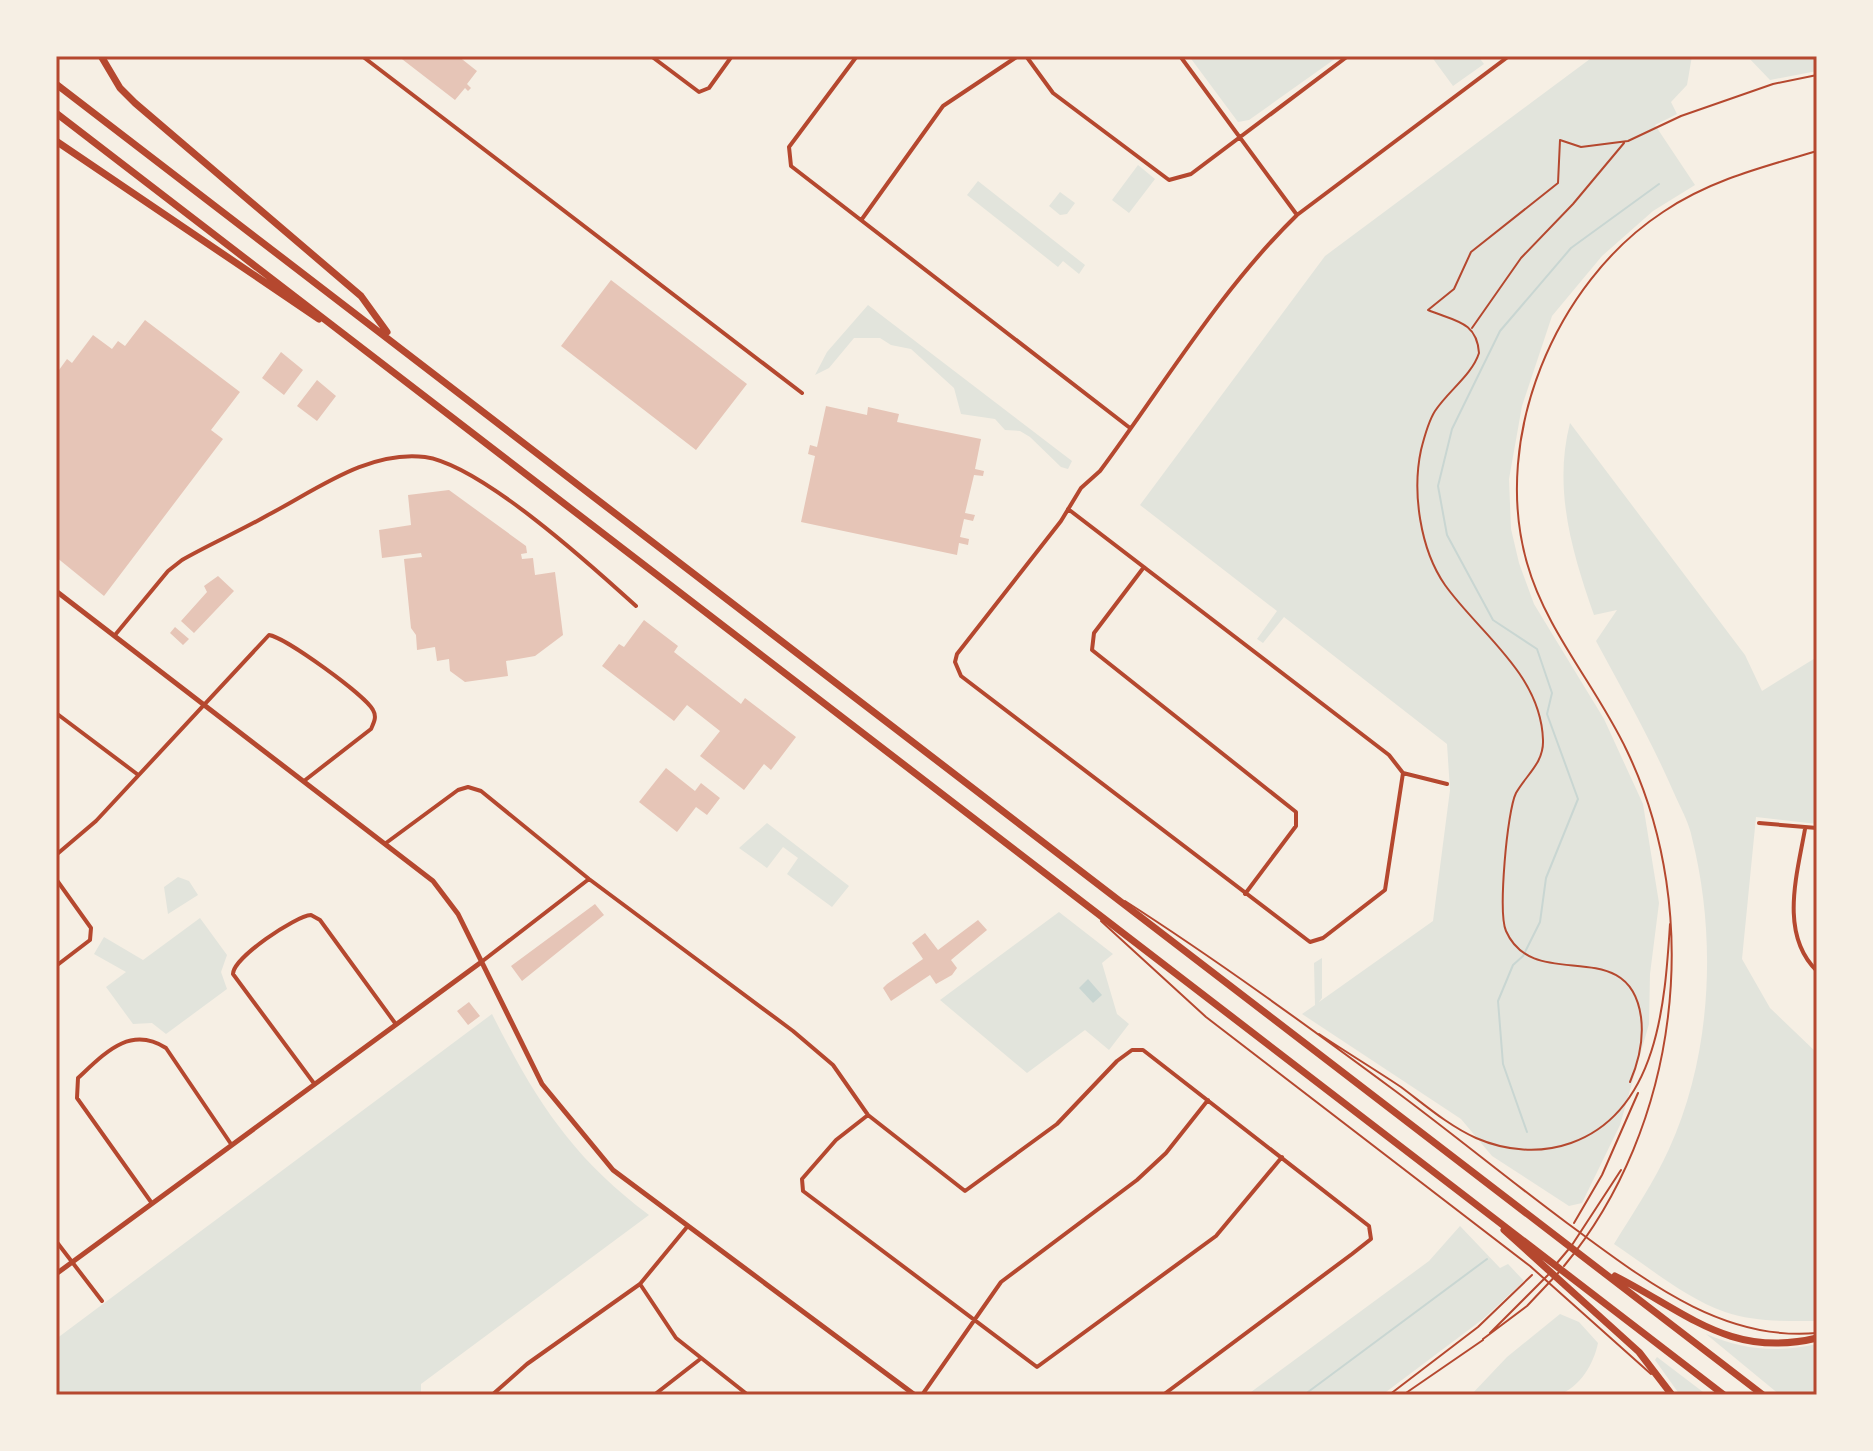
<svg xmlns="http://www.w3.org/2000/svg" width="1873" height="1451" viewBox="0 0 1873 1451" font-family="'Space Grotesk',sans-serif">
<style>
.green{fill:#e2e4dc}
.water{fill:#c9d6d2}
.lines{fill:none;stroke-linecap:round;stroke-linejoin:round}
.stream{stroke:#c9d6d2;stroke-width:2}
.building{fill:#e6c5b7}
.path{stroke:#b5482f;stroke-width:2}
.service{stroke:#b5482f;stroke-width:2}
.minor{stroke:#b5482f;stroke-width:4}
.tertiary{stroke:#b5482f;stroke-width:5}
.motorway{stroke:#b5482f;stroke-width:7}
.neatline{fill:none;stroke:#b5482f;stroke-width:3}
</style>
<rect width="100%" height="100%" fill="#f6efe4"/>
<!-- green -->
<path class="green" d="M1189,56H1339L1249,120L1238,122Z
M1431,56H1478L1484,64L1453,86Z
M1594,56H1692L1687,85L1671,102L1677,114L1655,125L1695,185L1653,211L1602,256L1552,316L1522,406L1509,479L1511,529L1519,563L1534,604L1604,719L1643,804L1659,903L1650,974L1649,1024L1620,1125L1582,1203L1569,1206L1492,1156L1461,1119L1302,1014L1315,1005L1314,963L1322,958V998L1319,1002L1433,921L1450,790L1447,744L1284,617L1263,643L1257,639L1277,611L1140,505L1325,256Z
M1747,56H1817V71L1770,80Z
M1138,165L1155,179L1129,213L1112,200Z
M978,181L1085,265L1079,274L1063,261L1058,267L967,195Z
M1060,192L1075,203L1067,214L1060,215L1049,206Z
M868,305L1072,461L1068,469L1061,467L1030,437L1020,431L1005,430L995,419L961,414L954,388L911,349L891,345L880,338H854L829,368L815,375L827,352Z
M1570,423L1745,655L1762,691L1817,657V824L1756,817L1742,959L1770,1008L1817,1053V1321C1787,1321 1753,1322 1725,1312C1685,1298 1649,1267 1614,1244C1633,1213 1654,1182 1669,1149C1712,1055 1717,937 1692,838C1689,822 1680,807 1674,793C1651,740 1623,691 1596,641L1617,610L1594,615C1572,552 1553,489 1570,423Z
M767,823L849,886L832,907L787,874L798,858L783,847L767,868L739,848Z
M178,877L189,881L198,895L168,914L164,887Z
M1059,912L1113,954L1102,963L1117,1014L1129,1024L1109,1050L1085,1030L1027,1073L940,1000Z
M200,918L227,955L221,972L227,989L166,1034L152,1023L133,1024L106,987L126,972L94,954L104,937L143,960Z
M492,1014C535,1099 571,1157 649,1215L421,1384V1395H56V1339Z
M1460,1226L1500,1268L1508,1264L1524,1281L1483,1319L1382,1395H1247L1429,1261Z
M1560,1314L1579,1322L1598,1343C1594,1363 1580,1388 1558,1395C1541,1400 1491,1395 1471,1395L1507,1357Z
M1706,1334C1743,1350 1778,1353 1817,1344V1395H1780Z
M1657,1357L1707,1395H1680L1655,1360Z"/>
<!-- water -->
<path class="water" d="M1088,979L1102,995L1093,1003L1079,988Z"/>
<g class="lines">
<!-- stream -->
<path class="stream" d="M1527,1132L1503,1064L1498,1001L1513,965L1523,956L1540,922L1546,878L1578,799L1547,714L1552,693L1537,649L1493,620L1447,535L1438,486L1452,429L1500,331L1571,248L1659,184
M1304,1395L1487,1259"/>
</g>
<!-- building -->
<path class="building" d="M398,56H458L477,71L467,84L471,88L468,91L465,88L455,100Z
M611,280L747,384L696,450L561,346Z
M145,320L240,392L211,430L223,439L104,596L56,557V367L59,370L67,359L72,363L93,335L112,349L118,341L125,346Z
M281,352L303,370L284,395L262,378Z
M317,380L336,396L317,421L297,406Z
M826,406L867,415L868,407L899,414L897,422L981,439L975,469L984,471L983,476L974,475L965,513L975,515L973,521L964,519L960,537L969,539L968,545L959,543L957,555L801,522L815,456L808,454L810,445L817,447Z
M449,490L526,546L527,553L521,554L522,559L533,558L535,575L555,572L563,635L535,656L506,661L508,676L465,682L450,671L449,659L437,661L435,647L417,650L416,635L411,628L404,559L422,557L421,553L382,558L379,530L411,525L408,495Z
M218,576L234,591L194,633L181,621L207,592L204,586Z
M644,620L678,646L674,652L741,704L745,698L796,737L771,770L764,764L744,790L700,756L720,731L687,705L674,721L602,666L619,644L624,647Z
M175,627L189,639L183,645L170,633Z
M666,768L695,791L701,783L720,798L707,815L696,807L677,832L639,802Z
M595,904L604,915L522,981L511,966Z
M978,920L987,930L951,960L957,968L952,975L936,984L930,975L891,1001L883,988L887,984L923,959L912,943L925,933L938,950Z
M469,1002L480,1016L468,1025L457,1011Z"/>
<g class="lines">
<!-- path -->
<path class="path" d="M1472,328L1521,258L1573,204L1624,143
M1630,1082C1639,1061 1644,1040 1641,1017C1629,932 1534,995 1506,931C1498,913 1507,811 1516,793C1526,775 1544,763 1543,740C1541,674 1480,634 1445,585C1420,549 1412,492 1421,450C1424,438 1428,422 1435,411C1448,391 1472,375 1479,353C1477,321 1454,321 1428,310L1454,289L1471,252L1558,183L1560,140L1581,147L1628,141L1681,116L1773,84L1817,75
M1574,1223L1602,1175L1638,1093
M1389,1395L1478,1327L1532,1275"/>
<!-- service -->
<path class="service" d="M1125,901C1217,960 1306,1025 1394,1090C1452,1133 1509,1180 1567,1223C1641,1277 1720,1342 1817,1333
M1101,921L1206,1017L1530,1266L1651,1374
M1319,1034C1346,1052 1374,1069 1401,1087C1425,1105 1449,1126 1476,1138C1506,1151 1540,1154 1571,1143C1658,1112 1665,1003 1670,924
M1572,1245L1621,1170
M1557,1263L1568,1250
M1564,1266C1679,1127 1705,914 1627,751C1597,687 1546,631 1527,563C1491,437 1555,283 1663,212C1710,180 1763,167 1817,151
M1490,1333L1548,1275
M1483,1339L1527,1306L1560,1271
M1403,1395L1483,1340"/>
<!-- minor -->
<path class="minor" d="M362,56L802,393
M651,56L699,92L709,88L732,56
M857,56L789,147L791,166L1130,428
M1026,56L1053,93L1169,180L1191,174L1348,56
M1180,56L1297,215
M862,219L943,106L1018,56
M1068,509L1389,755L1403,773L1447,784
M1144,567L1094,633L1092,650L1296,812V826L1245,894
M115,635L168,571L182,560C210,544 240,531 268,515C316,490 368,450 425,457C481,465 592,566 636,606
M56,713L137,774
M1403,773L1385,890L1323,938L1310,942L961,676L955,662L957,654L1061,521L1081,488L1100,471C1164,385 1220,290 1297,215L1509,56
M1759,823L1817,828
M1805,829C1797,875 1779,934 1817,971
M386,843L458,790L468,787L481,791L589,879L793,1031L833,1065L868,1115L965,1191L1057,1124L1117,1061L1132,1050H1143L1369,1226L1371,1239L1352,1254L1163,1395
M56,855L96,821L269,635C285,637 365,695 373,710C377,717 374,722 371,729L304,781
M56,879L91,928L90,940L56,966
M480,963L589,879
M313,1082L233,974C233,958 295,916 311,915L320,920L395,1023
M868,1115L836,1140L802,1179L803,1191L1037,1367L1216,1236L1282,1157
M151,1202L77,1098L78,1078C105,1053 130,1025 166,1048L231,1144
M56,1241L102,1301
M640,1284L676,1338L748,1395
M492,1395L527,1364L640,1284L687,1227
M654,1395L699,1360
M922,1395L1001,1282L1137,1180L1166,1153L1208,1100"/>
<!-- tertiary -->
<path class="tertiary" d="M56,591L433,881L458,914L542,1084L613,1170L915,1395
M56,1274L480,963"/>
<!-- motorway -->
<path class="motorway" d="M101,56L120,88L135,103L361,296L387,332
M56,84L1763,1395
M56,113L1724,1395
M56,141L319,319
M1504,1230L1639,1352L1672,1395
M1615,1276C1686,1312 1731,1359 1817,1338"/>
</g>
<!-- border -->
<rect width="1873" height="1451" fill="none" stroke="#f6efe4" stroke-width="116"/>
<rect x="58" y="58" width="1757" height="1335" class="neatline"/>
</svg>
